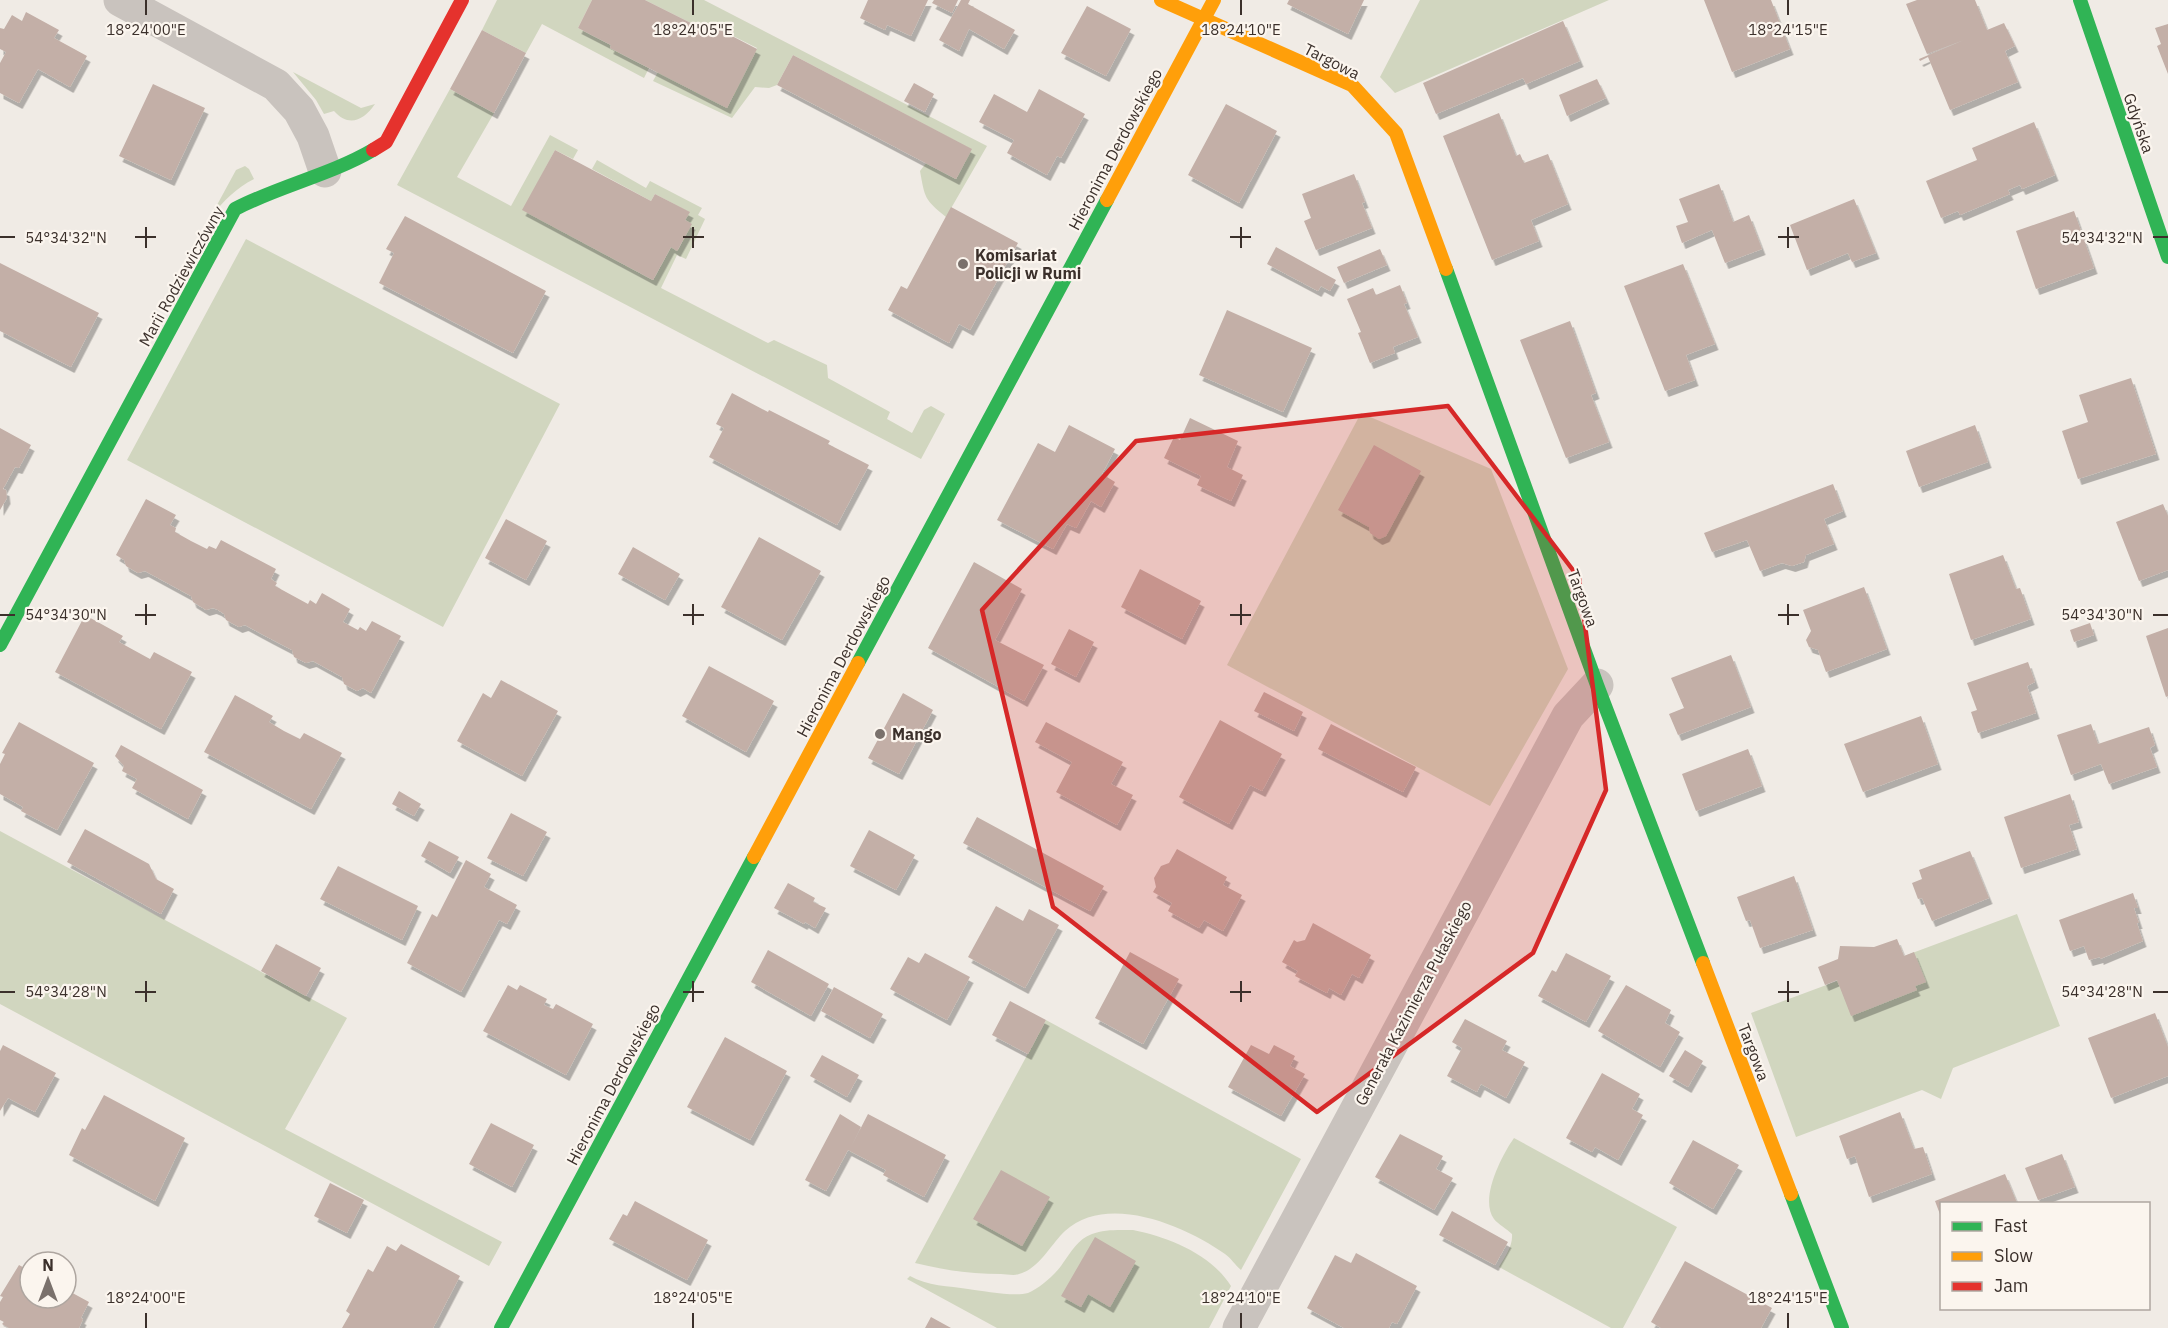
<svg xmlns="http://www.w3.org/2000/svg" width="2168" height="1328" viewBox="0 0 2168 1328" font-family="'IBM Plex Sans',sans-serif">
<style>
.green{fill:#d1d6bf}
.building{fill:#c3afa7;filter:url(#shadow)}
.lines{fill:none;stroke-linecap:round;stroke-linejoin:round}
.street{stroke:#c9c3be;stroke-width:33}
.fast{stroke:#30b455;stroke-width:14}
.slow{stroke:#ff9f0a;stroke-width:14}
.jam{stroke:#e5322d;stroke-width:14}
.marked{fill:#d62828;fill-opacity:0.2;stroke:#d62828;stroke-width:4.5;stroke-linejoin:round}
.ticks{fill:none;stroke:#3b302b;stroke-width:2}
.poi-dot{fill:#7a716c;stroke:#fbf5ee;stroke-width:2}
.labels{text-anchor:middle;stroke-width:4.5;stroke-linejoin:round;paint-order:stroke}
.street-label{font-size:16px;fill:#3b302b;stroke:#fbf5ee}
.poi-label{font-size:16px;font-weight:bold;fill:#3b302b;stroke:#fbf5ee;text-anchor:start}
.ticks-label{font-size:15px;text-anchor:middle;fill:#3b302b;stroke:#fbf5ee;stroke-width:4.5;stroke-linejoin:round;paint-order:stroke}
</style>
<defs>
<filter id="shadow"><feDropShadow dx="3.5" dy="6" stdDeviation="0" flood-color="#0004"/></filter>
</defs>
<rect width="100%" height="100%" fill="#f0ebe5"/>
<!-- green -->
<path class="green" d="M497,0H592L578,28L611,45L610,48L649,68L644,78L542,24L526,53L482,30Z
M645,0H704L987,146L946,217C924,199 925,198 920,171L926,163L956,179L971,149L793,55L777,85L769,88L755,87L732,118L653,81L658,72L727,107L757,48L705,22L701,28Z
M1420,0H1609L1395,93L1380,77Z
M293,72L361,108L375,104C364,120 349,128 334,111L324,114L316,100Z
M450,89L494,113L457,177L511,206L550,135L578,150L573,159L555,150L523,210L653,280L671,247L678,250L691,224L685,220L689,212L655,194L651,201L592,169L597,160L646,188L650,181L702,208L698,215L705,219L686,259L677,255L661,288L768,343L774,340L827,365L828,378L890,412L887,419L912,433L924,410L931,406L945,414L921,459L397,185Z
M245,166L249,169L254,179C236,188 224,201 211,216L236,170Z
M246,239L560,404L443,627L127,460Z
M1361,413L1491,469L1568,669L1490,806L1227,665Z
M0,831L347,1018L285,1129L502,1242L489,1266L0,1004Z
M2017,914L2060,1026L1953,1068L1941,1099L1922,1090L1796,1137L1751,1013Z
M1046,1020L1301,1159L1241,1270C1235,1265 1231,1258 1225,1254C1186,1226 1107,1192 1065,1231C1051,1244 1039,1269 1019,1274C1014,1276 1006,1274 1001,1274C971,1274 943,1270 915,1263Z
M1514,1138L1677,1227L1623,1328H1611L1499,1267C1505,1257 1513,1246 1512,1234C1507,1229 1498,1224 1494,1219C1479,1199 1502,1155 1514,1138Z
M1133,1230C1168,1237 1211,1254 1231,1286L1209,1328H997L907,1279L910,1276C927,1286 949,1286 968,1289C983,1291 1015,1297 1028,1293C1040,1288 1056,1274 1063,1263C1071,1252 1078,1239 1092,1234C1104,1229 1120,1230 1133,1230Z"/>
<!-- building -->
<path class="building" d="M592,0H645L701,28L705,22L757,49L727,108L610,48L611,45L578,28Z
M868,0H928L911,36L887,25L885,30L860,18Z
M934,0H958L952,13L932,3Z
M961,0H970L968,4L1015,30L1004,49L969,29L959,51L939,40Z
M1289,0H1364L1348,34L1287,4Z
M1704,0H1771L1790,49L1732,72Z
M1917,0H1975L1987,30L2004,23L2015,46L2005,51L2018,82L1950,110L1928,57L1920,61L1919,59L1964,40L1927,54L1906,4Z
M1087,6L1131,29L1106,76L1061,53Z
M26,12L59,30L54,38L87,56L70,87L38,69L19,103L0,93V63L6,52L0,49V28L4,29L12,15L22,21Z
M1563,21L1580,61L1526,84L1523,78L1436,114L1423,83Z
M2168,24V74L2157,46L2161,44L2155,28Z
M482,30L526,53L494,113L450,89Z
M793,55L972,149L956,179L777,85Z
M1597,79L1606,98L1567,116L1559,95Z
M914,83L934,94L925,112L904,101Z
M153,84L205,108L171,180L119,156Z
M1039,89L1085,114L1061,158L1057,156L1047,175L1007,153L1014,140L979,122L994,94L1027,112Z
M1226,104L1277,131L1239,203L1188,175Z
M1499,113L1516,156L1520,154L1524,163L1548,154L1568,204L1531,220L1539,241L1492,260L1443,136Z
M2034,122L2055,175L2022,189L2020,185L2008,190L2010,194L1960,215L1958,211L1941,218L1926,181L1977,160L1972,148Z
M555,150L651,201L655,194L690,212L685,220L692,224L677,251L671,247L653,280L522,210Z
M1354,174L1365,202L1362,203L1372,228L1316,250L1304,221L1311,218L1302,194Z
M1719,184L1733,222L1749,215L1762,249L1725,263L1712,230L1682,243L1676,226L1688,222L1679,199Z
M1854,199L1876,253L1852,262L1848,253L1807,270L1790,225Z
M951,207L1018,243L970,330L959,324L949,343L888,310L901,286L907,289Z
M2074,211L2094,268L2036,289L2016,231Z
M405,216L546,291L513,353L379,283L394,253L386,249Z
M1276,247L1336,280L1330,291L1321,286L1318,291L1267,264Z
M1380,249L1387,265L1344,283L1337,267Z
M0,263L99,313L71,367L0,331Z
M1683,264L1715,344L1686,355L1695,380L1665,391L1624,286Z
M1400,285L1407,303L1404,304L1418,337L1393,347L1395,353L1370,363L1358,333L1361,332L1347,299L1373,288L1376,295Z
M1227,310L1312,348L1283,412L1199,375Z
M1570,321L1596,393L1591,395L1609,442L1566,458L1520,340Z
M2131,378L2156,454L2078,479L2062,431L2088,422L2079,395Z
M732,393L768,412L769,410L830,441L828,444L869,465L837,525L709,457L724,428L716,424Z
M1190,418L1238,441L1227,467L1243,475L1231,501L1197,485L1201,476L1164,458L1174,437L1180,440Z
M1069,425L1115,449L1102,474L1115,482L1101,507L1091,501L1076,528L1067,524L1053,549L997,520L1038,443L1055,452Z
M1975,425L1988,462L1919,487L1906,451Z
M0,428L31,445L19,468L15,467L3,489L6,490L7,498L0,510Z
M1374,445L1421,471L1386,536L1379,539L1370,533L1369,527L1338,510Z
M1833,484L1843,511L1824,519L1834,544L1806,555L1804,562L1792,566L1782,563L1760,571L1747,540L1712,552L1704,533Z
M146,499L176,515L170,525L176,528L175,532L191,541L207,549L209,546L216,549L221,540L276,569L271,579L277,583L275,586L308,604L310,600L316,604L322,593L350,609L343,622L358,630L360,627L366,631L372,621L401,636L371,693L363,688L357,691L344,684L342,677L313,661L306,663L294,657L292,650L269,638L245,625L239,627L226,620L224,614L218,610L213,608L206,610L193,602L191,596L145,571L138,573L126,566L124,560L116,555Z
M2163,504L2168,516V570L2139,581L2116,522Z
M506,519L547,541L526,580L485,558Z
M759,537L821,571L782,640L721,607Z
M633,547L680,574L665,600L618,574Z
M2003,555L2016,589L2020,588L2031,619L1971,640L1949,574Z
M974,562L1022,589L995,640L1044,665L1024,701L928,648Z
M1140,569L1201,601L1182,639L1121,607Z
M1864,587L1887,649L1826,672L1818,650L1809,647L1806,640L1811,631L1803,610Z
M85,615L123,636L119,642L150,659L154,652L192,672L161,729L55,672Z
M2090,623L2094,635L2074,642L2070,630Z
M2168,628V696L2166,697L2146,636Z
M1069,629L1094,642L1076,677L1051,664Z
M1731,655L1751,707L1678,735L1669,714L1684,708L1671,678Z
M2028,662L2035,682L2027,686L2036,713L1978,733L1971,712L1977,710L1967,683Z
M709,666L774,701L746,752L682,716Z
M501,680L558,711L522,776L457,741L483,693L491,698Z
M1264,692L1303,712L1294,731L1254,711Z
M903,693L933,710L899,774L868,758Z
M235,695L273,716L269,722L284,731L300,739L304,733L342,753L311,809L204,752Z
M1921,716L1938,764L1863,792L1844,744Z
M1220,720L1282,754L1262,791L1250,785L1229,824L1179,797Z
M19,722L94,763L57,830L21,811L23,807L0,794V764L5,754L2,753Z
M1046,722L1123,762L1111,784L1133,795L1117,825L1056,792L1072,762L1035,742Z
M1331,724L1416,767L1403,792L1318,749Z
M2091,724L2098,744L2149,727L2155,745L2150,748L2157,767L2109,784L2101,764L2071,775L2057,735Z
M121,745L203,790L188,819L132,788L137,779L122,771L124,766L115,756Z
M1748,749L1762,786L1696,811L1682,774Z
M399,791L421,804L414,816L392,804Z
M2070,794L2079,822L2069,825L2077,849L2021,868L2004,817Z
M511,813L547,832L523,876L487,858Z
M977,817L1104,886L1090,911L963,843Z
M85,829L149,864L156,879L174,889L161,914L67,862Z
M869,830L915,855L896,890L850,866Z
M429,841L459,857L450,873L421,856Z
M1177,849L1227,877L1223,885L1242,895L1223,931L1204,920L1199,928L1168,911L1172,903L1153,892L1156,887L1154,878L1161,866L1169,863Z
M1970,851L1989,898L1932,921L1922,898L1918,899L1912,883L1922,879L1919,870Z
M466,860L491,874L484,887L517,905L507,924L499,920L461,992L407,963L432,914L437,917Z
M338,866L418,906L402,940L320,899Z
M1794,876L1813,930L1760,948L1750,920L1746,921L1737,897Z
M788,883L815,898L813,902L826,908L815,928L805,922L804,924L774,908Z
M2133,893L2138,908H2134L2139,923H2137L2143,941L2100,959V957L2089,960L2084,946L2070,951L2059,920Z
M996,906L1023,921L1029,909L1059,925L1025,988L968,957Z
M1313,923L1371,955L1359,978L1352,974L1341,995L1329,988L1327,993L1295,976L1298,971L1282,962L1294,940L1297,942L1305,940Z
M1897,939L1904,956L1914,952L1926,982L1915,986L1917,990L1851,1016L1837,980L1825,985L1818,967L1838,959L1840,946L1874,947Z
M276,944L321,968L306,996L261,971Z
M768,950L829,984L811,1016L751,982Z
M1130,952L1179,979L1143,1044L1095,1018Z
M925,953L970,977L947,1020L890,989L908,957L919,963Z
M1566,953L1611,976L1586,1022L1538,996L1552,970L1556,972Z
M508,985L517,990L520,985L547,999L544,1005L553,1009L556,1004L593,1024L566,1075L483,1031Z
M1626,985L1671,1010L1665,1023L1680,1032L1660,1067L1598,1031Z
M834,987L883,1014L870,1038L821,1011Z
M1010,1001L1046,1020L1028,1054L992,1035Z
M2155,1013L2168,1047V1076L2111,1098L2088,1038Z
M1465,1019L1507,1041L1502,1050L1525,1062L1506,1098L1481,1084L1477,1092L1447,1076L1462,1048L1452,1042Z
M725,1037L787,1071L750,1140L687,1107Z
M3,1045L56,1073L35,1112L8,1098L0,1111V1051Z
M1251,1045L1269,1054L1274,1045L1295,1056L1290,1066L1305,1074L1281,1116L1228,1087Z
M1685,1050L1703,1061L1688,1087L1669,1076Z
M822,1055L859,1075L847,1097L810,1076Z
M1602,1073L1640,1094L1632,1109L1643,1115L1618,1160L1595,1147L1592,1152L1566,1138Z
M104,1095L185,1138L155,1201L69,1155L82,1128L85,1130Z
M1900,1112L1914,1149L1923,1147L1932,1174L1869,1197L1855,1156L1847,1159L1839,1136Z
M840,1114L861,1127L851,1147L868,1114L946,1155L924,1197L883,1175L886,1170L848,1150L826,1191L805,1180Z
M491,1123L534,1145L512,1187L469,1164Z
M1400,1134L1443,1156L1436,1169L1453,1178L1434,1210L1375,1177Z
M1693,1140L1739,1165L1713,1209L1669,1183Z
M2062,1154L2075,1187L2038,1200L2025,1168Z
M1001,1170L1050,1197L1022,1246L973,1219Z
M2005,1174L2017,1203H1941V1217L1935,1201Z
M330,1183L364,1200L347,1233L314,1216Z
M635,1201L708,1240L687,1280L609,1239L623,1214L627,1216Z
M1452,1211L1508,1242L1495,1265L1439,1235Z
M1095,1237L1136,1261L1110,1307L1088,1294L1081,1307L1061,1296Z
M401,1244L460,1276L433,1328H342L350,1314L346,1311L368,1269L373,1272L387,1246L396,1251Z
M1356,1253L1417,1286L1397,1324L1392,1322L1389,1328H1344L1307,1308L1335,1255L1351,1263Z
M1685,1261L1772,1308L1761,1328H1661L1651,1322Z
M19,1265L30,1271V1298H66V1285L69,1286L67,1290L89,1302L81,1318L83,1319L79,1328H9L2,1324L4,1322L0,1320V1302L3,1297L0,1296Z
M931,1317L951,1328H925Z"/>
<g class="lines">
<!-- street -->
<path class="street" d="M120,0L276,85L299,110L313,136L325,171
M1239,1328L1568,716L1597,685"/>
<!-- fast -->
<path class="fast" d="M2080,0L2168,257
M1446,269L1597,685L1703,963
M0,645L235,209C279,186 330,175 373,150
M858,663L1107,200
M1791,1194L1842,1328
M501,1328L754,857"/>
<!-- slow -->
<path class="slow" d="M1161,0L1352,85L1396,133L1446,269
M1107,200L1214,0
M754,857L858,663
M1703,963L1791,1194"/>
<!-- jam -->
<path class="jam" d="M373,150L386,142L462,0"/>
</g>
<!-- marked area -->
<path class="marked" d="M1448,406L1579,578L1606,790L1533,953L1317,1112L1053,907L982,610L1136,441Z"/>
<!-- ticks -->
<path class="ticks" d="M146,0V15M693,0V15M1241,0V15M1788,0V15M146,227V248M693,227V248M1241,227V248M1788,227V248M0,237H15M135,237H156M683,237H704M1230,237H1251M1778,237H1799M2153,237H2168M146,604V625M693,604V625M1241,604V625M1788,604V625M0,615H15M135,615H156M683,615H704M1230,615H1251M1778,615H1799M2153,615H2168M146,981V1002M693,981V1002M1241,981V1002M1788,981V1002M0,992H15M135,992H156M683,992H704M1230,992H1251M1778,992H1799M2153,992H2168M146,1313V1328M693,1313V1328M1241,1313V1328M1788,1313V1328"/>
<!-- markers -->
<g class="poi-dot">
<circle cx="963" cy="264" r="6"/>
<circle cx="880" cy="734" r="6"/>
</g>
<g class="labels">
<!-- street labels -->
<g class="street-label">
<text transform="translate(1332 61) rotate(27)" y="6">Targowa</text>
<text transform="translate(2139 123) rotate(71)" y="6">Gdyńska</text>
<text transform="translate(1115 149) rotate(-62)" y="6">Hieronima Derdowskiego</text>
<text transform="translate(181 276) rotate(-61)" y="6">Marii Rodziewiczówny</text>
<text transform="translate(1583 598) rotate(70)" y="6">Targowa</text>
<text transform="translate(843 656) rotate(-62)" y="6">Hieronima Derdowskiego</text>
<text transform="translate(1413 1003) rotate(-62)" y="6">Generała Kazimierza Pułaskiego</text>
<text transform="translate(1754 1052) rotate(69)" y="6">Targowa</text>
<text transform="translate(613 1084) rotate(-62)" y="6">Hieronima Derdowskiego</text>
</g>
<!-- poi labels -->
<g class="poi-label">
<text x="975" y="261">Komisariat<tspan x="975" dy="18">Policji w Rumi</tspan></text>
<text x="892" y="740">Mango</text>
</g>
</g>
<g class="ticks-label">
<text x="146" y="35">18°24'00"E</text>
<text x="693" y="35">18°24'05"E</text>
<text x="1241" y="35">18°24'10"E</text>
<text x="1788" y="35">18°24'15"E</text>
<text x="66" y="243">54°34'32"N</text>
<text x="2102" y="243">54°34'32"N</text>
<text x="66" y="620">54°34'30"N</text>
<text x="2102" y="620">54°34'30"N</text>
<text x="66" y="997">54°34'28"N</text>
<text x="2102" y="997">54°34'28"N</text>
<text x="146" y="1303">18°24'00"E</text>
<text x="693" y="1303">18°24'05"E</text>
<text x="1241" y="1303">18°24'10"E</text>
<text x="1788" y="1303">18°24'15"E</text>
</g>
<!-- legend -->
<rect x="1940" y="1202" width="210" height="108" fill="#fbf5ee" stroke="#aea6a0" stroke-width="1.5"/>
<rect x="1952" y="1222" width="30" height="9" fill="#30b455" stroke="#aea6a0" stroke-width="1.5"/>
<text x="1994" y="1232" font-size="18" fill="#3b302b">Fast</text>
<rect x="1952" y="1252" width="30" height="9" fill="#ff9f0a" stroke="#aea6a0" stroke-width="1.5"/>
<text x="1994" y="1262" font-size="18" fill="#3b302b">Slow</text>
<rect x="1952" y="1282" width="30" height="9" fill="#e5322d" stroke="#aea6a0" stroke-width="1.5"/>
<text x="1994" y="1292" font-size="18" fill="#3b302b">Jam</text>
<!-- north arrow -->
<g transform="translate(48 1280)"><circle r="28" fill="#fbf5ee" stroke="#aea6a0" stroke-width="1.5"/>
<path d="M0-4.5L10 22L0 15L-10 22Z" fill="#7a716c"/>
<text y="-9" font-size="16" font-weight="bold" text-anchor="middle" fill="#3b302b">N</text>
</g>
</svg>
